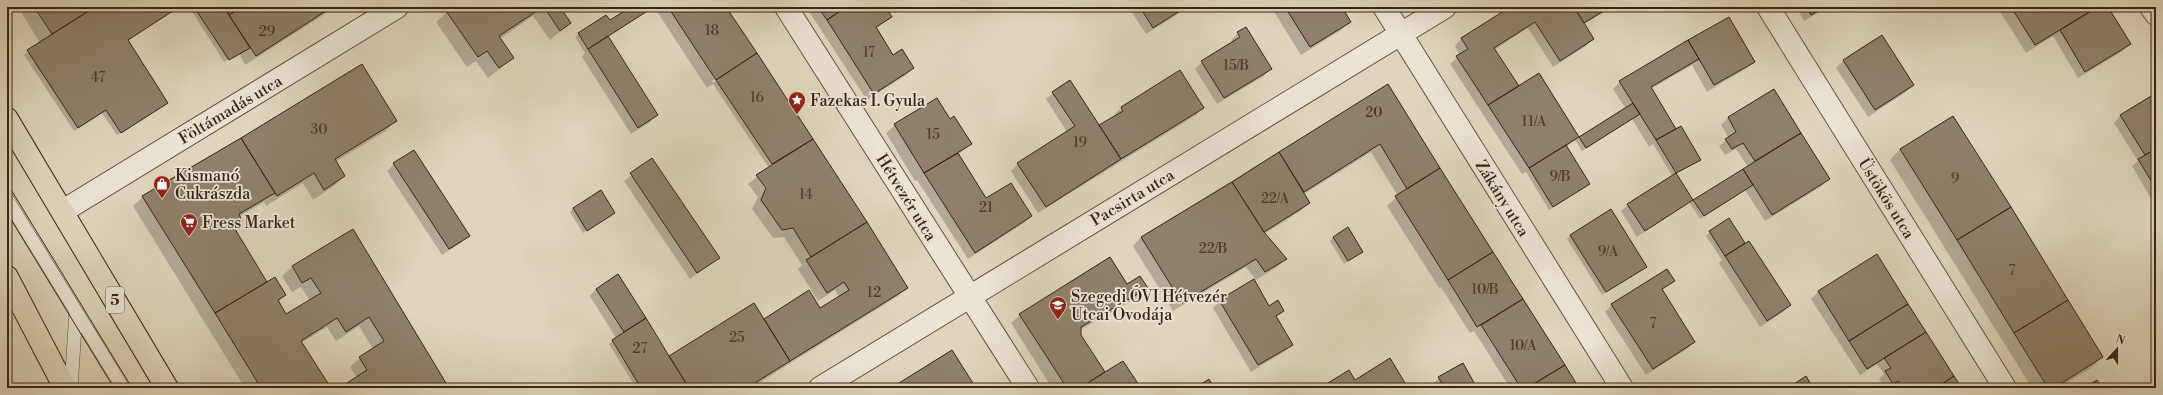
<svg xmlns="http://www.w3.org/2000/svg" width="2163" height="395" viewBox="0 0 2163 395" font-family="'Libre Bodoni',serif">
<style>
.shadow{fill:#0003;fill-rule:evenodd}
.building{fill:#90806b;stroke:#3b2313}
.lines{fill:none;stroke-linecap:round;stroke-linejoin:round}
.service-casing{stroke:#64503d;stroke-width:14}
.minor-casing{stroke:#64503d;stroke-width:24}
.primary-casing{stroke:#3b2313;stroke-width:24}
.service{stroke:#eae4d3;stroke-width:13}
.minor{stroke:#eae4d3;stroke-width:22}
.primary{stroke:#dfd5bc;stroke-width:22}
.tram{stroke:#3b2313;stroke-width:1}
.labels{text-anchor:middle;stroke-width:3.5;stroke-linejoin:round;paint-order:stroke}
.number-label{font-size:14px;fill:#503a29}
.shield{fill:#eae4d3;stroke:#705d4d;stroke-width:1}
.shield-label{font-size:15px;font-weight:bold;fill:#3b2313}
.poi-label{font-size:16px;fill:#3b2313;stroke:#eae4d3;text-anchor:start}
.street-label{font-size:16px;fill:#3b2313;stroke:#eae4d3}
</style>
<rect width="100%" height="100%" fill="#dfd5bc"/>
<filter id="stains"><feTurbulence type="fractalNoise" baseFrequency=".005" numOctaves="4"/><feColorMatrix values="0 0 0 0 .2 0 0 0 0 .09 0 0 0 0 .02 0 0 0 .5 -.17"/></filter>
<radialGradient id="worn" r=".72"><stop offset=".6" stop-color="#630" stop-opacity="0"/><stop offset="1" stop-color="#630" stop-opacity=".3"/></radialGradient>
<!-- shadow -->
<path class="shadow" d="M18,7H106L109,11L115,7H180L127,41L167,103L117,135L102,113L74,131L24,55L40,43Z
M189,7H336L245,65L239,53L224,62Z
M453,7H559L570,23L550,40L533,16L500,39L513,58L488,78L476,61L467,67L436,22Z
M633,7H646L648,10L608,37L657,115L650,122L631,134L582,57L585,53L575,37L579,34L610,22Z
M657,7H725L907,287L898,296L751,388H636L609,344L616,338L590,296L596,289L618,276L669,357L763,320L809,291L820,309L839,297L835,290L818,301L798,269L802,265L784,237L773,238L752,209L758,197L748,184L769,168L713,84L707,88L656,10ZM747,58V61L713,83L712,81Z
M806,7H887L891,17L876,29L893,56L913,68L906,75L867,100Z
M1135,7H1189L1146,34L1131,11Z
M1271,7H1341L1350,22L1341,30L1301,55Z
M1512,7H1613L1584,24L1593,39L1586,46L1553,67L1528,28L1494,50L1518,87L1578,139L1626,109L1613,89L1620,82L1728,18L1754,62L1747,68L1707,92L1692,65L1651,89L1676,130L1700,160L1676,174L1692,201L1748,167L1736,149L1725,155L1719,146L1729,138L1721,125L1728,118L1774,90L1828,179L1822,186L1765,221L1745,190L1700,219L1689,202L1637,237L1621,211L1628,205L1672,176L1653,144L1649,147L1632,119L1582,151L1575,140L1566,147L1589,184L1549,210L1526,172L1522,174L1450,64L1460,55L1455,46L1461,39Z
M1796,7H1828L1804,21Z
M1997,7H2090L2088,13L2099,7H2107L2129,44L2123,51L2078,78L2053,36L2026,53Z
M1238,33L1270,69L1264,76L1217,104L1195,69L1202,62L1233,43L1231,40Z
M1882,36L1913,85L1906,92L1868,117L1836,68L1843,61Z
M362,65L396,120L386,131L335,162L344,176L334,186L313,200L303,183L266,206L264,202L239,217L234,229L267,283L285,295L278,302L286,315L310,301L301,287L292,292L282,276L292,267L353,230L448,388H340L357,378L350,367L360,358L373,349L359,326L336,341L327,327L301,343L330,388H245L133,206L143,197Z
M1387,85L1578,388H1510L1474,331L1470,333L1441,287L1439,288L1387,206L1398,196L1371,152L1304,194L1309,203L1302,210L1264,234L1286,259L1277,267L1256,280L1246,267L1173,311L1133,246L1141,237Z
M1053,93L1098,126L1116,116L1115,114L1122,107L1202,108L1196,115L1038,213L1011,171L1018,164L1067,132L1046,99Z
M2156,94V207L2132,166L2138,161L2114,123L2120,116Z
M950,120L970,144L958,155L986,200L1031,216L1024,223L968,259L917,180L915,181L886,133L895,125Z
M1900,149L2102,357L2091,368L2058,388H2032L1890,160Z
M652,160L718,258L690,279L624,181Z
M394,164L468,236L461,243L442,255L387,171Z
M573,208L614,213L583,233L570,212Z
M1710,232L1744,243L1740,246L1790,305L1783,312L1760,327L1719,263L1722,260L1706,236Z
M1571,235L1642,270L1602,295L1567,239Z
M1333,237L1358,255L1344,264L1330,241Z
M1876,256L1960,388H1885L1879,379L1884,374L1877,364L1860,375L1811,299L1818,292Z
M1673,280L1661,291L1694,342L1687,349L1646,375L1605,312L1612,305Z
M1126,286L1147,288L1138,297L1080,330V335L1104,374L1139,388H1052L1011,323L1020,315Z
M1220,301L1283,311L1276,317L1292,345L1285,351L1251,372L1213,308Z
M1439,378L1476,388H1434L1432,385Z"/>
<!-- building -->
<path class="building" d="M34,7H95L52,34Z
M95,7H107L109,10L113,7H179L128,40L168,103L121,133L106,110L78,128L27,50Z
M194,7H224L250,48L229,60Z
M224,7H242L229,15Z
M242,7H332L256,56L229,15Z
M451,7H543L499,36L514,58L499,68L487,51L478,57L446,11Z
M544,7H560L571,23L560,31Z
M631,7H648L649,10L588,49L578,33L606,15L610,20Z
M668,7H726L757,53L716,80Z
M818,7H846L827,20Z
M846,7H886L892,17L876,27L893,55L902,49L914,68L874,94L827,20Z
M1140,7H1186L1153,28Z
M1285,7H1342L1351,22L1310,47Z
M1510,7H1574L1594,39L1560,61L1535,22L1494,48L1519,86L1488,105L1456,56L1468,49L1461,38Z
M1574,7H1610L1584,23Z
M1806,7H1825L1811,15Z
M2011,7H2091L2093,10L2035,45Z
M2097,7H2108L2131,44L2085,72L2060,30Z
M1729,17L1755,62L1714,85L1688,40Z
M1246,27L1272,69L1224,98L1201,61L1240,37L1237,32Z
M1882,35L1914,85L1875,110L1843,60Z
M608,36L658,115L638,128L588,49Z
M1688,40L1699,59L1651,87L1676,129L1656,140L1619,81Z
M757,53L813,139L772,164L716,80Z
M362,64L397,121L335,159L345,176L324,190L314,173L277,196L241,138Z
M1180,70L1204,108L1121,159L1099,125L1123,111L1121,107Z
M1539,73L1579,137L1529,168L1488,105Z
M1070,80L1121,159L1046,207L1017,163L1075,126L1052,92Z
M1388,84L1440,168L1407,189L1380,144L1304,192L1279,152Z
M1774,89L1801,133L1755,161L1743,143L1732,149L1725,139L1736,132L1728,117Z
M2156,93V149L2145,155L2120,115Z
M937,98L950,119L954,116L972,144L924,173L894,124Z
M1633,103L1640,114L1586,148L1579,137Z
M1953,116L2011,207L1957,240L1900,149Z
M1681,126L1701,160L1676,173L1656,140Z
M1801,133L1830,179L1772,215L1743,169Z
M241,138L275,193L239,214L242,221L235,229L267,282L215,313L142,196Z
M813,139L867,222L811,257L793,228L782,230L761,200L766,188L756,175Z
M1566,145L1590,184L1553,207L1529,168Z
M2156,149V189L2138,159Z
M414,150L470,236L449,249L393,163Z
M1279,152L1310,203L1264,232L1232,182Z
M958,153L986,198L1011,183L1032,216L975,253L924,173Z
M652,158L720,258L697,273L630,173Z
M1440,168L1493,252L1448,280L1395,196Z
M1743,169L1753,185L1704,216L1693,200Z
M1676,173L1693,200L1645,231L1627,204Z
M1232,182L1264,232L1287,259L1265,272L1256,259L1182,303L1141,237Z
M601,190L615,213L587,231L573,208Z
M2011,207L2068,300L2014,333L1957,240Z
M1611,209L1647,267L1606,292L1570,235Z
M1729,218L1745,243L1725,256L1709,231Z
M867,222L908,288L790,361L764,319L809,290L820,308L849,290L844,282L827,293L806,260Z
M1348,227L1363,252L1348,261L1333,237Z
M353,229L449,388H339L367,370L359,357L384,341L369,317L346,332L337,318L301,341L331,388H261L215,313L275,277L286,295L278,300L286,314L321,293L311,278L302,283L292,266Z
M1749,241L1791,305L1767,321L1725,256Z
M1493,252L1523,299L1477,327L1448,280Z
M1877,254L1908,304L1849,341L1818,291Z
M1110,257L1127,284L1140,276L1148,288L1081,327V335L1105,372L1080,388H1067L1019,314Z
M1667,269L1675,281L1662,289L1695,342L1653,369L1611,304Z
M618,274L646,318L624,332L596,289Z
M1254,279L1269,306L1278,300L1284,311L1276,316L1293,345L1258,365L1219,300Z
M1523,299L1565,365L1527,388H1521L1481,325Z
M2068,300L2103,357L2054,388H2048L2014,333Z
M754,303L790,361L747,388H689L669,356Z
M1908,304L1926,332L1867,369L1849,341Z
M646,318L669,356L689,388H641L612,340Z
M1926,332L1954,376L1936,388H1903L1898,381L1893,384L1885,371L1891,368L1884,358Z
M952,350L976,388H891Z
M1390,358L1408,388H1320L1349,370L1355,380Z
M1123,361L1141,388H1080L1105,372Z
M1463,363L1477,388H1445L1438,377Z
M1565,365L1579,388H1527Z
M1806,376L1813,388H1788Z
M1954,376L1962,388H1936Z
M1209,379L1214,388H1195Z
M2097,380L2103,388H2084Z"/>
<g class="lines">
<!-- service casing -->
<g class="service-casing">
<path id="service" d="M7,199L123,388
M71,388L76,311"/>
</g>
<!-- minor casing -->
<g class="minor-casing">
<path id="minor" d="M786,7L1028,388
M1384,7L1622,388
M1768,7L2005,388
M2151,7L2156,14
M63,211L397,7
M820,388L1445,7"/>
</g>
<!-- primary casing -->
<g class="primary-casing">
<path id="primary" d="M7,119L167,388
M7,277L65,388"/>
</g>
<!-- service -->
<use href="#service" class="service"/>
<!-- minor -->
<use href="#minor" class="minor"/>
<!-- primary -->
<use href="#primary" class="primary"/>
<!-- tram -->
<path class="tram" d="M7,183L132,388
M7,213L114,388"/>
</g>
<!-- icons -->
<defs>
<g id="sight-pin" transform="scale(0.9)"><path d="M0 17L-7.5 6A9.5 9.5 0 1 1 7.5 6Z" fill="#8f2418" stroke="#eae4d3"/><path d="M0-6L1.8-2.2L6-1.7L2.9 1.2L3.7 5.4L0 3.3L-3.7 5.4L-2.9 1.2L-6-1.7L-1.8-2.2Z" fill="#fff"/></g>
<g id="shop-pin" transform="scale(0.9)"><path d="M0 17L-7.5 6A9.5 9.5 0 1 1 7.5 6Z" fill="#8f2418" stroke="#eae4d3"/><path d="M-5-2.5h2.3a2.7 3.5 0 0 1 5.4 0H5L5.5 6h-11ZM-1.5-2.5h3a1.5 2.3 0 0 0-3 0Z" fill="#fff"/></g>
<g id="supermarket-pin" transform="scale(0.9)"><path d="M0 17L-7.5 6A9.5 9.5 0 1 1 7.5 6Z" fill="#8f2418" stroke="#eae4d3"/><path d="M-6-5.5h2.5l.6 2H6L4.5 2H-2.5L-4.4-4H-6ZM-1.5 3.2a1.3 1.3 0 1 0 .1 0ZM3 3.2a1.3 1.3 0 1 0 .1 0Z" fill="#fff"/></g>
<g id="school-pin" transform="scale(0.9)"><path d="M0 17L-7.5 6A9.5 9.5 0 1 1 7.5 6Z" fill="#8f2418" stroke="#eae4d3"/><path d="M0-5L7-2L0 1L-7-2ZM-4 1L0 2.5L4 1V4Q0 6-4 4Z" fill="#fff"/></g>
</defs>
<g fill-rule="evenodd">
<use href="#sight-pin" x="797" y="100"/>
<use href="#shop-pin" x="162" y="184"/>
<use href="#supermarket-pin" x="189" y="222"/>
<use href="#school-pin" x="1058" y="305"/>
</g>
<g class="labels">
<!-- number labels -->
<g class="number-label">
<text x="712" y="35">18</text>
<text x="267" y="36">29</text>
<text x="869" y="57">17</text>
<text x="1236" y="70">15/B</text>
<text x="98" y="82">47</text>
<text x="757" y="102">16</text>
<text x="1374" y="117">20</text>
<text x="1534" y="126">11/A</text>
<text x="319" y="134">30</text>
<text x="933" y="139">15</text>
<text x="1080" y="147">19</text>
<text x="1560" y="181">9/B</text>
<text x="1955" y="183">9</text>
<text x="806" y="199">14</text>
<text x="1275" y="203">22/A</text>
<text x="986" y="212">21</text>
<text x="1213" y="253">22/B</text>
<text x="1608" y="256">9/A</text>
<text x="2012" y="275">7</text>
<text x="1485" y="294">10/B</text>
<text x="874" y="297">12</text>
<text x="1653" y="328">7</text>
<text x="737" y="342">25</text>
<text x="1523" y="350">10/A</text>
<text x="640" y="353">27</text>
</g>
<!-- shield labels -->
<rect class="shield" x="106" y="287" width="18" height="26" rx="3"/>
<g class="shield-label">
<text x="115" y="305">5</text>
</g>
<!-- poi labels -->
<g class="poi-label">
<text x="810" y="106">Fazekas I. Gyula</text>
<text x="175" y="181">Kismanó<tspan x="175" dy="18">Cukrászda</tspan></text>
<text x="202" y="228">Fress Market</text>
<text x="1071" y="302">Szegedi ÓVI Hétvezér<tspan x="1071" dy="18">Utcai Óvodája</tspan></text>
</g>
<!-- street labels -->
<g class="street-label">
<text transform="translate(230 109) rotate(-31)" y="6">Föltámadás utca</text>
<text transform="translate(907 197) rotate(58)" y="6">Hétvezér utca</text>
<text transform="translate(1132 197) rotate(-31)" y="6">Pacsirta utca</text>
<text transform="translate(1503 198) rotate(58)" y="6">Zákány utca</text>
<text transform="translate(1887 198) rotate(58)" y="6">Üstökös utca</text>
</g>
</g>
<!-- margin -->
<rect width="2163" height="395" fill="none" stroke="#dfd5bc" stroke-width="24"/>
<rect x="8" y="8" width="2147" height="379" fill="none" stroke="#3b2313" stroke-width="2"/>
<rect x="12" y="12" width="2139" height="371" fill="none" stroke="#3b2313"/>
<!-- north arrow -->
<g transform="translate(2117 349) rotate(21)" stroke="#eae4d3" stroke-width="3" paint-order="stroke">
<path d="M0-3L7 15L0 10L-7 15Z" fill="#3b2313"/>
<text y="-6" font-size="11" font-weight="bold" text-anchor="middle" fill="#3b2313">N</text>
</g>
<rect width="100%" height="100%" filter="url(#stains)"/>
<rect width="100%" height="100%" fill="url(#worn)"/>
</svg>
